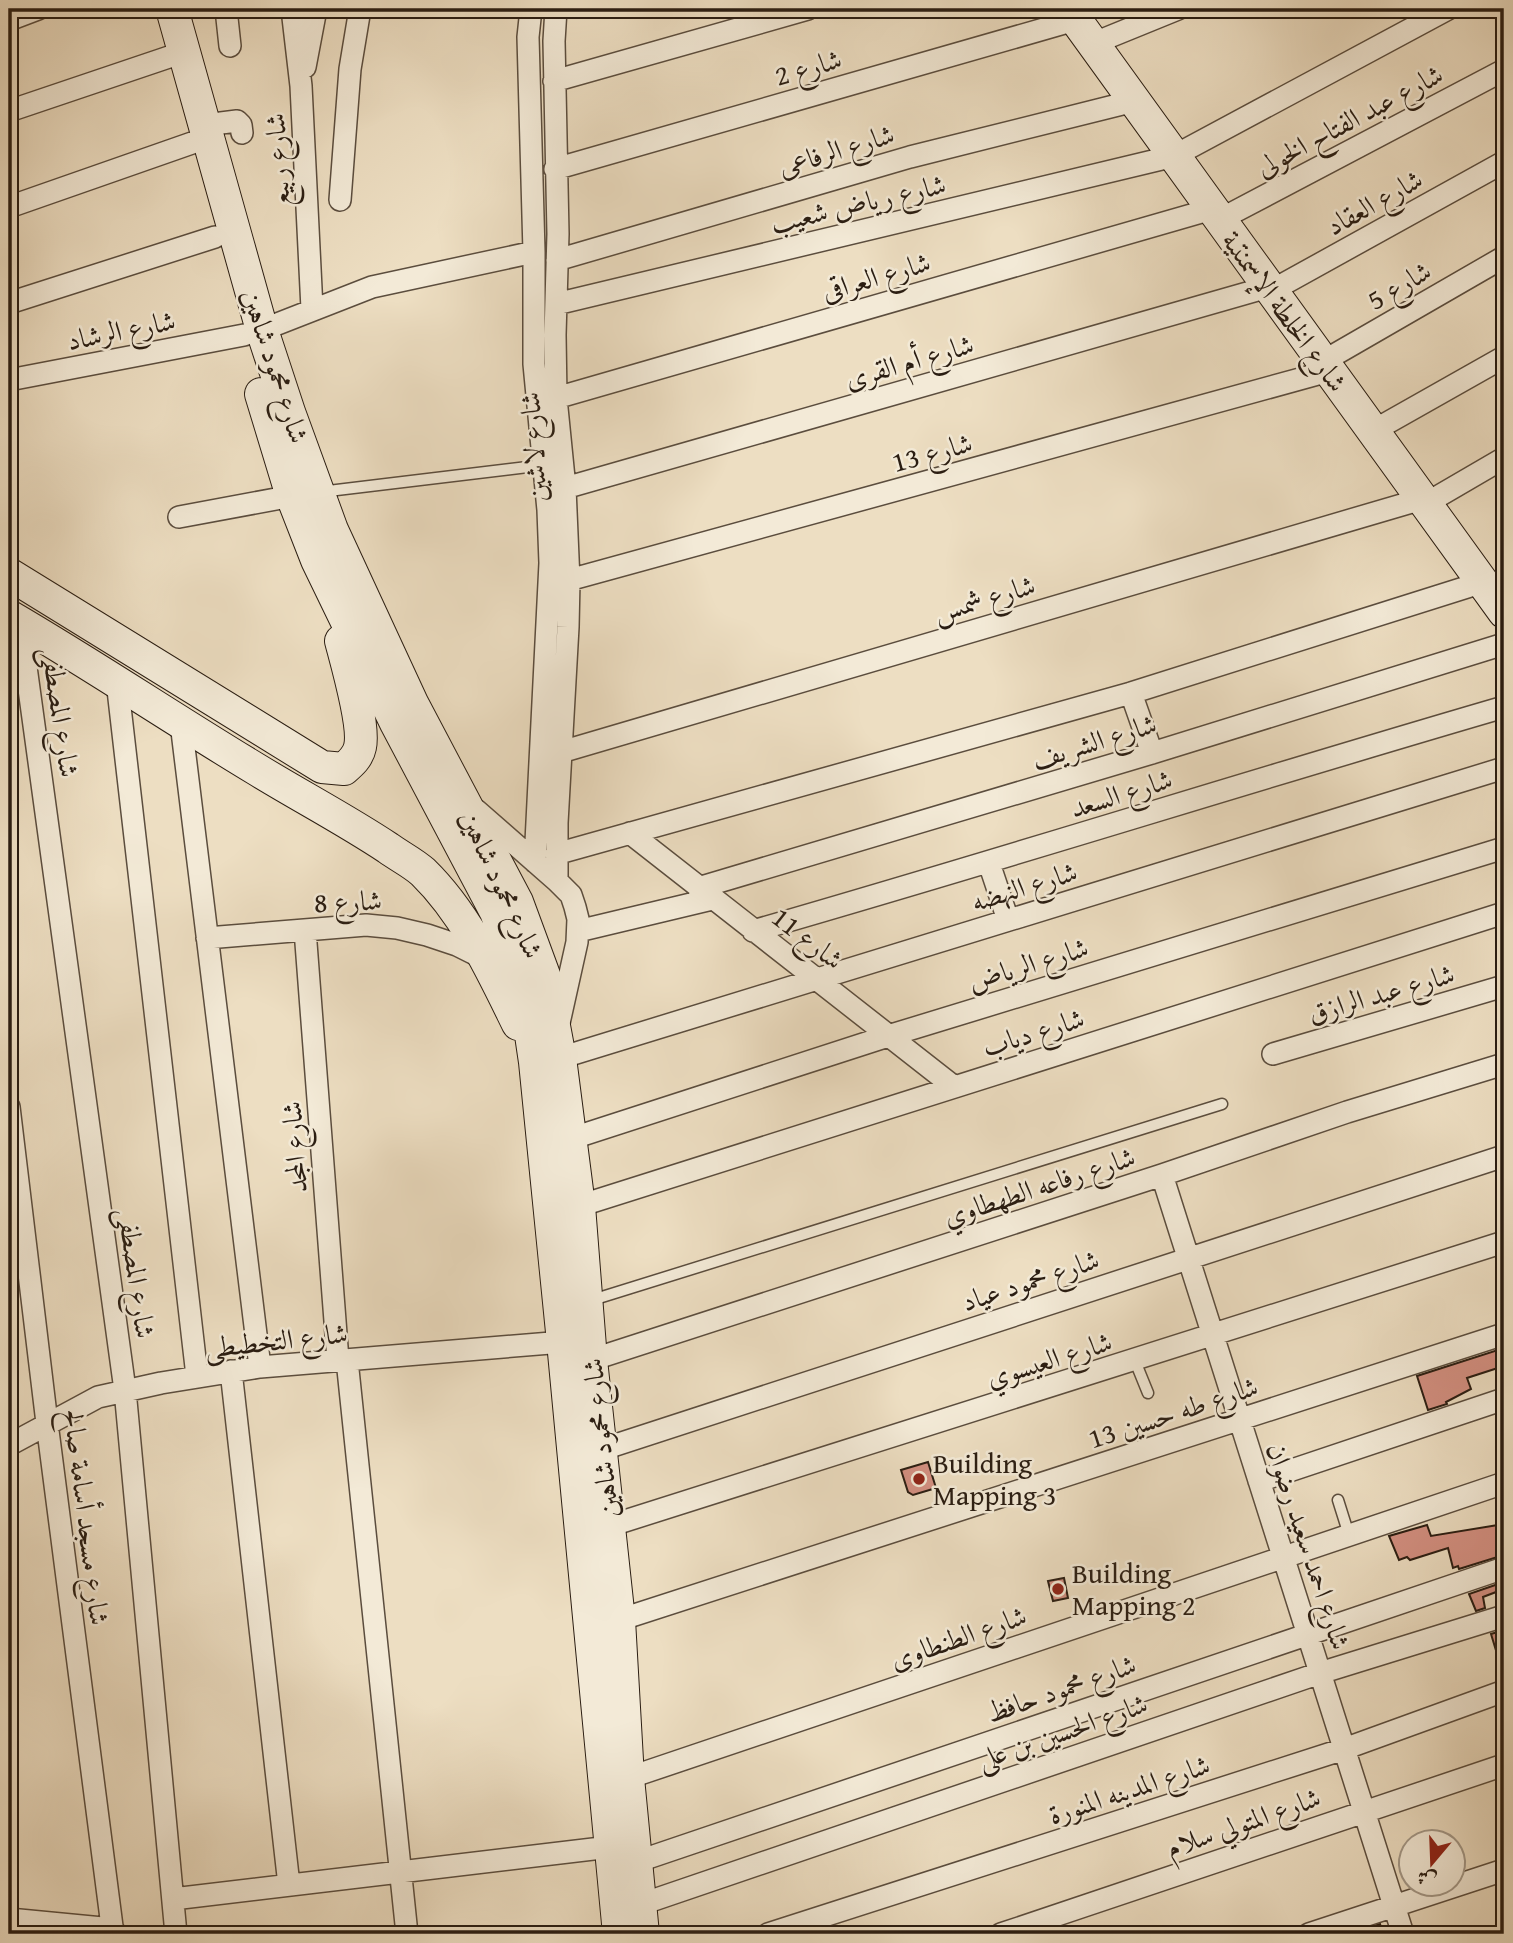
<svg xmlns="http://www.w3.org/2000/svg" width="1513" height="1943" viewBox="0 0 1513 1943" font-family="'Gentium Book Plus',Amiri,serif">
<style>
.building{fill:#d49082;stroke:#2a1d12;stroke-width:2}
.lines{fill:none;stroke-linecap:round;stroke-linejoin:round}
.lane-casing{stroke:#5b4d3e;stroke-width:13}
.street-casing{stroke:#5b4d3e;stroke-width:24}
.secondary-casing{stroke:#2a1d12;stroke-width:34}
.lane{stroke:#f3ead7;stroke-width:10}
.street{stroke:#f3ead7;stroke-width:21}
.secondary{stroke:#f3ead7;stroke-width:32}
.poi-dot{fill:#8f2418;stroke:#f3ead7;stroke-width:2.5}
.labels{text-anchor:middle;stroke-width:5;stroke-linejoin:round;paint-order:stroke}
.street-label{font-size:28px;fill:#2a1d12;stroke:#f3ead7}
.poi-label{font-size:28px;fill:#2a1d12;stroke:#f3ead7;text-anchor:start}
</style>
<rect width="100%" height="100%" fill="#eddec2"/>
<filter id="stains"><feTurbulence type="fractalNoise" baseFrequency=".00286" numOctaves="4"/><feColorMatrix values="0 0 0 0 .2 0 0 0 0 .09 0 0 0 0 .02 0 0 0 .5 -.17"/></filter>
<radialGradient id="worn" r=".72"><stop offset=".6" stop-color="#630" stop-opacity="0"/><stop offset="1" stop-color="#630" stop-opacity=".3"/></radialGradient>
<!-- building -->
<path class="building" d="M1504,1348V1366L1467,1378L1471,1389L1446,1402L1447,1404L1428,1410L1417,1376Z
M928,1462L936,1488L913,1495L908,1492L901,1470Z
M1504,1524V1555L1459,1569L1458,1566L1453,1568L1448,1548L1410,1560L1407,1557L1399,1560L1389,1536L1427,1525L1431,1536Z
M1064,1578L1068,1598L1053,1601L1048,1581Z
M1504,1582V1589L1483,1597L1485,1608L1476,1611L1469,1594Z
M1504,1630V1667H1501L1491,1634Z
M1380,1924L1383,1934H1350Z"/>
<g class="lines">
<!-- lane casing -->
<g class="lane-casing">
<path id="lane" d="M320,492L544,465
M589,1301L1222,1104
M1135,1361L1148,1393
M1338,1500L1349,1535"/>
</g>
<!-- street casing -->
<g class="street-casing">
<path id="street" d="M226,9L230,46
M292,9L301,86L312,309
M531,9L528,37L534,252V364L548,510L550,563L535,862
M556,9L554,41L558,234L555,335L556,398L565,488L569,581L568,627L557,823V881
M9,20L38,9
M1092,44L1178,9
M305,67L316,9
M554,81L808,9
M9,111L169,57
M205,125L237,121L241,125L242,133
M555,169L1075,20
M340,200L350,69L360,9
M9,207L192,143
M1219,220L1504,70
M557,260L910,157L1134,101
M1271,291L1504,162
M9,303L215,237
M556,304L1174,156L1448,9
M262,330L372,287L534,252
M1322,362L1504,257
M9,380L244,335
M556,398L1212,209
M1373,431L1504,357
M565,488L1268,287
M1425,504L1504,458
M179,517L292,496
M558,583L1329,371
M20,623L125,1390L176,1934
M117,681L197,1376
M1131,693L1152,753
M181,723L260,1367
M561,752L1422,499
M476,810L557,881L571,895L575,907L578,919L577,942L559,1023
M630,833L953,1086
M556,854L1131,693L1483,582
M989,863L1008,920
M698,888L1152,753L1504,644
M305,930L338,1360
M578,931L712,899
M753,931C1004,859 1253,780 1504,707
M207,938L366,925L397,928L427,935L457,945L485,959
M1273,1054L1504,986
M560,1058L1504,768
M9,1107L47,1423L113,1934
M570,1139L888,1036L1504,848
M1162,1175L1403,1934
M579,1206L1504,913
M347,1360L407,1934
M591,1360L1162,1175L1347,1112L1504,1064
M231,1371L289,1885
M9,1445L98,1397L161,1383L260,1367L563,1342
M591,1453L1504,1156
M1259,1481L1504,1399
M609,1526L1504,1242
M619,1620L1504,1334
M628,1778L1504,1483
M636,1862L1504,1568
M173,1899L610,1847
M639,1905L1320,1673L1504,1616
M9,1919L113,1929
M768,1934L1344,1749L1504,1691
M1001,1934L1504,1765
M1309,1934L1504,1870"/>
</g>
<!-- secondary casing -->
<g class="secondary-casing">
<path id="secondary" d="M172,9L262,330L289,412L332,530L412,703L517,902L545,978L560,1058L579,1206L591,1360L619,1620L628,1778L643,1934
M1068,9L1504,612
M261,394L292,496L317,560L396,723L496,912L518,970L526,1001L535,1062L563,1342L619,1934
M9,574L322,767L344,769C351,763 358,757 360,747C365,726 347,664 341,641
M9,616C93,665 173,719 256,769C300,796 346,820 388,848C399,856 413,863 423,872C466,914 492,971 518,1024"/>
</g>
<!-- lane -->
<use href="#lane" class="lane"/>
<!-- street -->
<use href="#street" class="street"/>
<!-- secondary -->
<use href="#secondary" class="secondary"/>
</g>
<!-- markers -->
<g class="poi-dot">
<circle cx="919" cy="1479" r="7"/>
<circle cx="1058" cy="1589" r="7"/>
</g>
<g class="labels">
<!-- street labels -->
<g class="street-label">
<text transform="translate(808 67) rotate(-16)" y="10">شارع 2</text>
<text transform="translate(1349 120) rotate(-28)" y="10">شارع عبد الفتاح الخولى</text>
<text transform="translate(836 150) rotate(-17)" y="10">شارع الرفاعى</text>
<text transform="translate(277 160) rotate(-93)" y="10">شارع ربيع</text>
<text transform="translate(1374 202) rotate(-29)" y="10">شارع العقاد</text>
<text transform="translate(858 203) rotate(-13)" y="10">شارع رياض شعيب</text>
<text transform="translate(876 276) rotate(-16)" y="10">شارع العراقى</text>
<text transform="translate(1399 285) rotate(-30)" y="10">شارع 5</text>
<text transform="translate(1285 311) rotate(54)" y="10">شارع الخلطة الإسمنتية</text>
<text transform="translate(121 330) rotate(-11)" y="10">شارع الرشاد</text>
<text transform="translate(909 361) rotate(-16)" y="10">شارع أم القرى</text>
<text transform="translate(276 366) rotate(72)" y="10">شارع محمود شاهين</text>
<text transform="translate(533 447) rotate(-94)" y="10">شارع لاشين</text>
<text transform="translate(932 452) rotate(-15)" y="10">شارع 13</text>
<text transform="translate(984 598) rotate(-16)" y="10">شارع شمس</text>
<text transform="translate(61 712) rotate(82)" y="10">شارع المصطفى</text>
<text transform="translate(1094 741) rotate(-17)" y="10">شارع الشريف</text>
<text transform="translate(1121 793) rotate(-17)" y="10">شارع السعد</text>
<text transform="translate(502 884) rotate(65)" y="10">شارع محمود شاهين</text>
<text transform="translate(1024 886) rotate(-17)" y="10">شارع النهضه</text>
<text transform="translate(348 901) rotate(-2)" y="10">شارع 8</text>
<text transform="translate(808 938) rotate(38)" y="10">شارع 11</text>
<text transform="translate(1028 964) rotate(-17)" y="10">شارع الرياض</text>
<text transform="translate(1381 993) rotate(-16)" y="10">شارع عبد الرازق</text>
<text transform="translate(1033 1032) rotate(-17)" y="10">شارع دياب</text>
<text transform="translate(294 1147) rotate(-94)" y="10">شارع المجد</text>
<text transform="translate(1039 1186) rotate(-18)" y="10">شارع رفاعه الطهطاوي</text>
<text transform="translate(137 1273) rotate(82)" y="10">شارع المصطفى</text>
<text transform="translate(1030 1280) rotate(-18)" y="10">شارع محمود عياد</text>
<text transform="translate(276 1340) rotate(-6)" y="10">شارع التخطيطى</text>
<text transform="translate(1049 1359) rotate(-17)" y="10">شارع العيسوي</text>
<text transform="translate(1173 1412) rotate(-18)" y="10">شارع طه حسين 13</text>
<text transform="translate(600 1438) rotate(-96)" y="10">شارع محمود شاهين</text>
<text transform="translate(87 1517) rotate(83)" y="10">شارع مسجد أسامة صالح</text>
<text transform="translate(1309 1546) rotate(72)" y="10">شارع احمد سعيد رضوان</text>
<text transform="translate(958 1637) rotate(-19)" y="10">شارع الطنطاوى</text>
<text transform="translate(1061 1688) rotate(-19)" y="10">شارع محمود حافظ</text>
<text transform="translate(1062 1731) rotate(-19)" y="10">شارع الحسين بن على</text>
<text transform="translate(1129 1789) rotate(-18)" y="10">شارع المدينه المنورة</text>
<text transform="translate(1243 1822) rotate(-19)" y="10">شارع المتولي سلام</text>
</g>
<!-- poi labels -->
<g class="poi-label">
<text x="933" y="1473">Building<tspan x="933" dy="32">Mapping 3</tspan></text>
<text x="1072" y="1583">Building<tspan x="1072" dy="32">Mapping 2</tspan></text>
</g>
</g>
<!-- margin -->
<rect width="1513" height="1943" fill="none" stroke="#eddec2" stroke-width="35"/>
<rect x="10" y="10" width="1492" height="1922" fill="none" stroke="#2a1d12" stroke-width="3.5"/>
<rect x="18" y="18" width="1478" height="1908" fill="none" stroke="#2a1d12" stroke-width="2"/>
<!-- north arrow -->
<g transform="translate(1432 1863) rotate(199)"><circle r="33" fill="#f3ead7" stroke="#a39888" stroke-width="2"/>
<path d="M0-5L12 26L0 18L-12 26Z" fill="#8f2418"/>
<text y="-10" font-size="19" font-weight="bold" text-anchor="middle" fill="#2a1d12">ش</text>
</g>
<rect width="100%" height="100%" filter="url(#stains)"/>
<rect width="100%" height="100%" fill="url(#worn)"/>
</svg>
